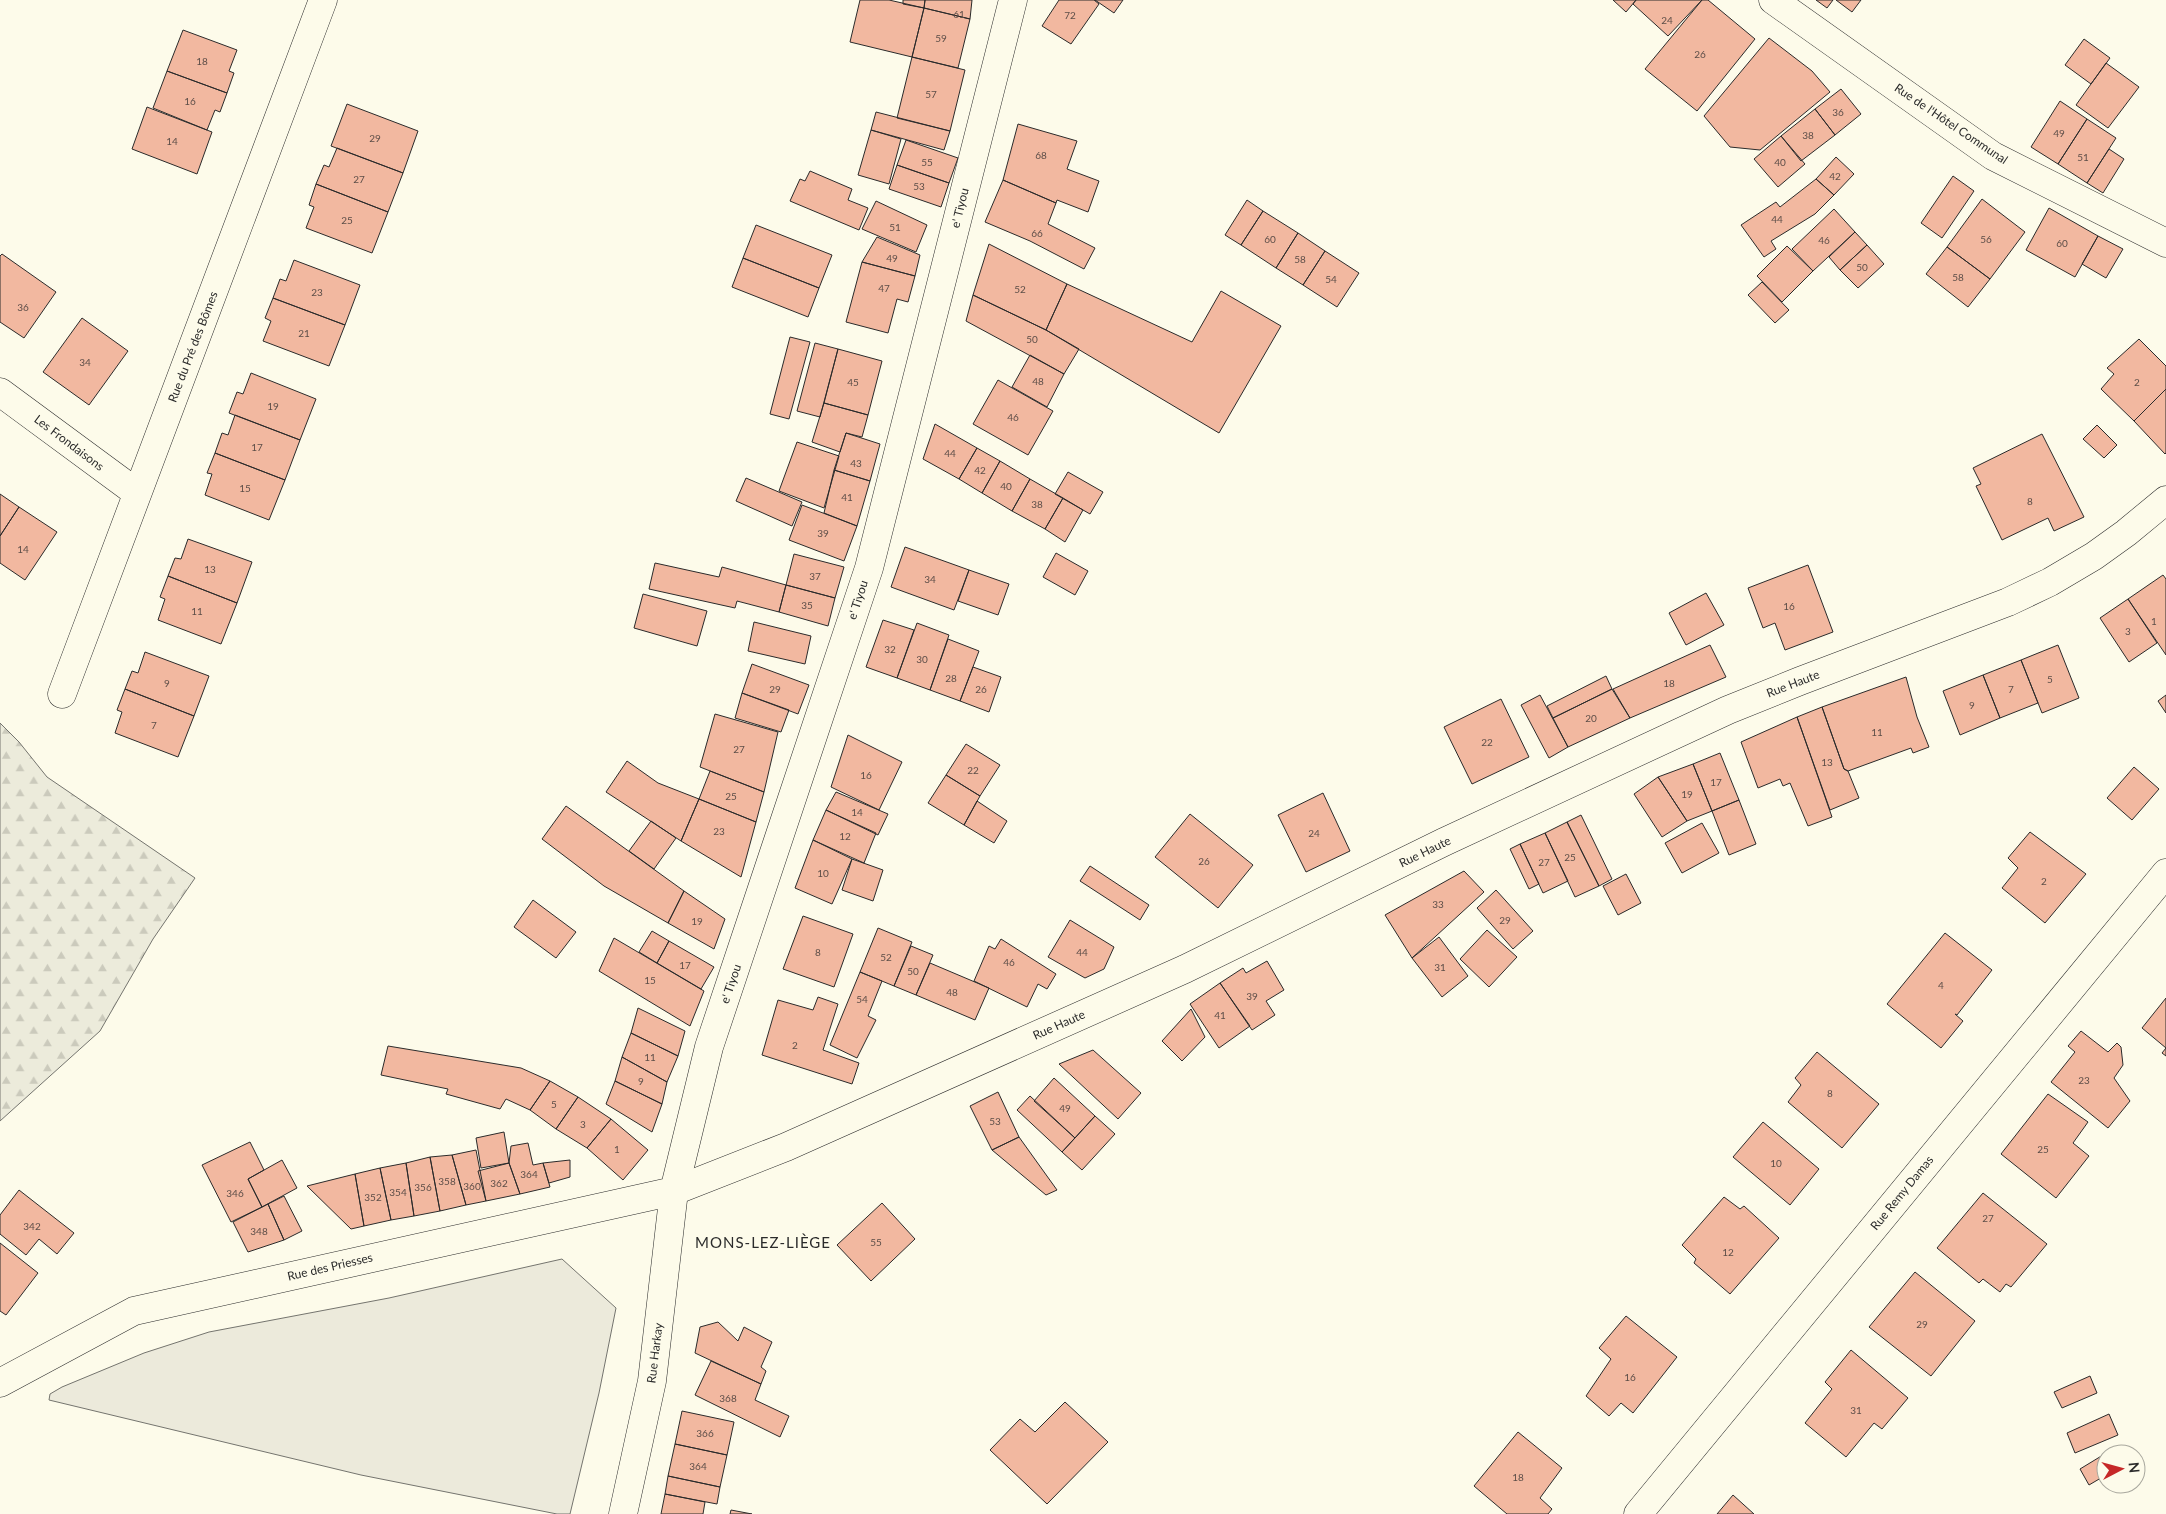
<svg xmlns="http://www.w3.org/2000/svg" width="2166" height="1514" viewBox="0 0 2166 1514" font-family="Lato,sans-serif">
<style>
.forest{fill:url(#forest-firs);stroke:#74746e}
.parking{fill:#eceadb;stroke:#74746e}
.building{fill:#f2b8a0;stroke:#2b2b2b}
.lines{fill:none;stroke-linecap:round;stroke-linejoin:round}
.minor-casing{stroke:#2b2b2b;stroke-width:29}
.tertiary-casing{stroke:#2b2b2b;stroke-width:29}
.minor{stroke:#fdfbea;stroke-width:28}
.tertiary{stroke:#fdfbea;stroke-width:28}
.labels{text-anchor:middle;stroke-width:4;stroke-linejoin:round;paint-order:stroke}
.number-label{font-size:10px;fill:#5d4e48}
.street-label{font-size:12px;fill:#2b2b2b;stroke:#fdfbea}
.quarter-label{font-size:15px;letter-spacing:1px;fill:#2b2b2b;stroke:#fdfbea}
</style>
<defs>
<pattern id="forest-firs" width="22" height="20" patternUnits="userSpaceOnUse" patternTransform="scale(1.25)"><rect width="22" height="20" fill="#ecebdb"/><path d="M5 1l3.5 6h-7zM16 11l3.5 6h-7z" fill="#cbcabc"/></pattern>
</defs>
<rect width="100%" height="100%" fill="#fdfbea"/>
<!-- forest -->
<path class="forest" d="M0,723L19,742L47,777L195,878L153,939L100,1031L0,1121Z"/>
<!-- parking -->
<path class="parking" d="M562,1259L616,1308L599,1393L570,1514H557L361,1475L49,1400L50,1394L62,1387L144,1353L209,1332L389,1298Z"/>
<!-- building -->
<path class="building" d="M860,0H889L924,8L912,57L850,42Z
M903,0H925L924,8L903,4Z
M925,0H972L970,19L924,8Z
M1059,0H1094L1099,4L1071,44L1042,26Z
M1095,0H1123L1114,13Z
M1613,0H1636L1626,12Z
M1636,0H1702L1668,36L1633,4Z
M1702,0H1708L1755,39L1697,111L1645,69Z
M1816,0H1833L1827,8Z
M1836,0H1861L1852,12Z
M924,8L970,19L958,68L912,57Z
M183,30L237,50L229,71L234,73L227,93L167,71Z
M1769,38L1812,71L1830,92L1760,150L1730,147L1704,116Z
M2084,39L2110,58L2091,84L2065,65Z
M912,57L965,70L950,131L897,118Z
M2106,63L2139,87L2108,128L2076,105Z
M167,71L227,93L220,112L215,110L207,130L153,108Z
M1841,89L1861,114L1835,135L1815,109Z
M2060,101L2087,119L2058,164L2031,147Z
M347,104L418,131L403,173L331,146Z
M147,107L212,132L197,174L132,149Z
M1815,109L1835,135L1801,161L1781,136Z
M876,112L950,131L944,150L871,130Z
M2087,119L2116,138L2087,183L2058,164Z
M1018,124L1077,141L1067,169L1099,181L1088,212L1057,200L1056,203L1003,180Z
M871,130L901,139L889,184L858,175Z
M1781,136L1805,164L1778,187L1754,159Z
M906,140L958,158L949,183L897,165Z
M337,148L403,173L388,212L316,184L324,165L329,167Z
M2109,149L2124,159L2103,193L2087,183Z
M1836,157L1854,174L1834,195L1816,179Z
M897,165L949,183L941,207L889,189Z
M810,171L852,189L848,200L868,208L859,230L790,201L800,179L805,181Z
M1953,176L1974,191L1942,238L1921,223Z
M1816,179L1834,195L1815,214L1771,241L1776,249L1764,257L1741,225L1776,202L1780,207Z
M1003,180L1056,203L1048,224L1095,248L1084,269L1030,241L985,222Z
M316,184L388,212L372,253L306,228L314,207L309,205Z
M1982,199L2025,232L1990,279L1947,247Z
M1247,200L1263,211L1241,245L1225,235Z
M876,201L927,225L916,252L862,229Z
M2049,208L2098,236L2075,277L2026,250Z
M1834,209L1855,232L1813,271L1792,249Z
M1263,211L1298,233L1276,268L1241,245Z
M756,225L832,255L819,288L743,258Z
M1855,232L1867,245L1840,270L1829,257Z
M1298,233L1325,251L1303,285L1276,268Z
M2098,236L2123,249L2106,278L2082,264Z
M877,237L920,255L915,276L862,262Z
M989,244L1067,284L1046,330L973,295Z
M1867,245L1884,264L1858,288L1840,270Z
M1787,246L1813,271L1782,302L1757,276Z
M1947,247L1990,279L1968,307L1926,274Z
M1325,251L1359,273L1337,307L1303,285Z
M2,254L56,292L24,338L0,322V256Z
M743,258L819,288L808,317L732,287Z
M294,260L360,285L345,325L273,298L280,279L286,281Z
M862,262L915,276L908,302L897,299L888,333L846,322Z
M1762,282L1789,310L1775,323L1748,295Z
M1067,284L1192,342L1221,291L1281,326L1219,433L1046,330Z
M973,295L1046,330L1079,349L1064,374L966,321Z
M273,298L345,325L329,366L263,341L271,321L265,318Z
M82,318L128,351L89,405L43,372Z
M790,337L810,342L789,419L770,414Z
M2139,339L2166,366V389L2134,421L2101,389L2114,374L2107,368Z
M815,343L838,349L820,417L797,411Z
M838,349L882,361L868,415L824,403Z
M1030,355L1064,374L1047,407L1012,387Z
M251,373L316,399L300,440L229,413L237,392L243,394Z
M998,380L1053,411L1028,455L973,424Z
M2166,389V453L2165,454L2134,421Z
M824,403L868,415L862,437L846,433L840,452L812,442Z
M235,415L300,440L285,480L215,453L222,433L228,435Z
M935,424L977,448L959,479L923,459Z
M2097,425L2117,445L2104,458L2083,439Z
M846,433L880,444L870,481L834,470Z
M2042,434L2084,517L2054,531L2048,518L2002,540L1976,486L1981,484L1973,468Z
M797,442L839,456L824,508L779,491Z
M977,448L1000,461L982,493L959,479Z
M215,453L285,480L269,520L205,495L212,474L207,473Z
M1000,461L1030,479L1012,511L982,493Z
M834,470L870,481L857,526L824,513Z
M1068,472L1103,492L1090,514L1055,494Z
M746,478L802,502L792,526L736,501Z
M1030,479L1063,498L1045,529L1012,511Z
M0,494L19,507L0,536Z
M1063,498L1083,510L1065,542L1045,529Z
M802,505L857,526L844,561L789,540Z
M19,507L57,532L25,580L0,563V536Z
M188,539L252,562L237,603L168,576L175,558L181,559Z
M905,547L969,570L954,610L891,587Z
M1056,553L1088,571L1075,595L1043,577Z
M794,554L844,567L835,598L786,585Z
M655,563L719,577L722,567L786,585L779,612L737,601L735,608L649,589Z
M1808,565L1833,632L1785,650L1775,623L1763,628L1748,588Z
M969,570L1009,584L998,615L958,601Z
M2163,575L2166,579V655L2128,599Z
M168,576L237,603L221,644L158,620L165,599L160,597Z
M786,585L835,598L828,626L779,612Z
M1706,593L1724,625L1686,645L1669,613Z
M643,594L707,611L697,646L634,628Z
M2128,599L2157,643L2129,662L2100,618Z
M883,620L914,630L897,678L866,667Z
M754,622L811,636L805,664L748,651Z
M917,623L949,635L930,690L897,678Z
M948,639L979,651L960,701L930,690Z
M1710,645L1726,677L1630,718L1613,689Z
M2058,645L2079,698L2042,713L2021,660Z
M145,652L209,676L194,716L125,689L132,671L138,673Z
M2021,660L2038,703L2000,718L1983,675Z
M752,664L809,685L798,714L742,693Z
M973,667L1001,677L989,712L960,701Z
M1983,675L2000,718L1960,735L1943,691Z
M1606,676L1612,689L1553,718L1547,706Z
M1906,677L1917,717L1929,747L1913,753L1911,748L1848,771L1844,769L1822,707Z
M125,689L194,716L178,757L115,733L122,712L117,710Z
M1612,689L1630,718L1568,747L1553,718Z
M742,693L789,710L781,732L735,718Z
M1540,695L1568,747L1549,758L1521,705Z
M2166,695V713L2158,701Z
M1501,699L1529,757L1472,784L1444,727Z
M1822,707L1844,769L1848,771L1859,798L1830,810L1797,717Z
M715,714L778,732L764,792L700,767Z
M1797,717L1832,817L1808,826L1790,783L1783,786L1780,779L1758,788L1741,742Z
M848,735L902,762L879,810L831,787Z
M966,744L1000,765L980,796L946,775Z
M1720,753L1739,800L1712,811L1693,764Z
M627,761L658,783L699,799L681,841L606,792Z
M1693,764L1712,811L1687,821L1658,777Z
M2134,767L2159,789L2132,820L2107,798Z
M710,771L764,792L756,822L699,799Z
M946,775L980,796L964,825L928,803Z
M1658,777L1687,821L1662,837L1634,794Z
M836,792L888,814L878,835L826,810Z
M1323,793L1350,851L1306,872L1278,815Z
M699,799L756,822L741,877L681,841Z
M1739,800L1756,844L1729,855L1712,811Z
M977,801L1007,821L994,843L964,825Z
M566,806L684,891L668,923L604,886L542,839Z
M826,810L876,833L864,863L813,840Z
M1190,814L1253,865L1218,908L1155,857Z
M1581,815L1612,879L1599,886L1567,822Z
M651,821L676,838L654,869L629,851Z
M1567,822L1599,886L1575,897L1545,833Z
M1702,823L1719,853L1682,873L1665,843Z
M2030,832L2086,874L2045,923L2002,888L2018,868L2008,858Z
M1545,833L1568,881L1543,893L1520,844Z
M813,840L852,859L832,904L795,888Z
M1520,844L1539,884L1529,889L1510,849Z
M852,859L883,870L873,901L842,890Z
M1090,866L1149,905L1140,920L1080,881Z
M1464,871L1484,892L1412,958L1385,915Z
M1626,874L1641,903L1618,915L1603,886Z
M1496,890L1533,931L1513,949L1477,908Z
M684,891L725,919L714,949L668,923Z
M533,900L576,932L556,958L514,927Z
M803,916L853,934L834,987L783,969Z
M1070,920L1114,947L1104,969L1085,978L1048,957Z
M878,928L912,942L894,986L860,972Z
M1487,930L1517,957L1489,987L1460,959Z
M652,931L669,941L657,963L639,952Z
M1945,933L1992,970L1957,1015L1955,1014L1963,1021L1941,1048L1887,1004Z
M1439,937L1468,976L1442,997L1412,958Z
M614,938L704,991L690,1026L599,971Z
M1001,939L1056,974L1047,989L1038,984L1027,1007L974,981L989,946L995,949Z
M669,941L714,967L701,989L657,963Z
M911,946L933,955L916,995L894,986Z
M1267,961L1284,990L1266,1001L1275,1015L1252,1030L1220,983L1243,968L1246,973Z
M930,963L989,988L975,1020L916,995Z
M860,972L882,981L868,1016L876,1020L857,1058L830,1045Z
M1220,983L1250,1026L1219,1048L1190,1004Z
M818,997L838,1004L823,1050L859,1063L852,1084L762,1055L778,1000L813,1010Z
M2166,998V1056L2162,1053L2166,1048L2142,1028Z
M638,1008L685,1031L678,1056L631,1033Z
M1191,1009L1205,1037L1182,1061L1162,1041Z
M2081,1031L2108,1052L2117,1043L2121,1047L2123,1065L2114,1078L2130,1101L2108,1128L2051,1082L2075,1052L2068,1046Z
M631,1033L678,1056L667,1082L622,1057Z
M388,1046L521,1068L550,1081L530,1110L506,1099L500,1109L446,1094L448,1089L381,1075Z
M1093,1050L1141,1093L1118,1119L1059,1064Z
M1817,1052L1879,1104L1842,1148L1788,1102L1801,1085L1795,1078Z
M622,1057L667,1082L662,1104L615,1081Z
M1054,1078L1095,1116L1075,1138L1034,1101Z
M550,1081L578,1097L556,1129L530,1110Z
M615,1081L662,1104L652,1132L606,1104Z
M998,1092L1019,1137L992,1150L970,1106Z
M2048,1094L2088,1122L2073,1143L2089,1156L2056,1198L2001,1154Z
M1030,1096L1075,1138L1062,1152L1017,1110Z
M578,1097L611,1119L587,1148L556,1129Z
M1095,1116L1115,1134L1082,1170L1062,1152Z
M611,1119L648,1150L623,1180L587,1148Z
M1763,1122L1819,1169L1790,1205L1733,1157Z
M504,1132L509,1163L481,1168L476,1138Z
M1019,1137L1057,1190L1046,1195L992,1150Z
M250,1142L264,1170L248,1179L262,1207L231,1222L202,1165Z
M528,1143L533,1165L543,1163L550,1187L520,1194L509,1163L511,1146Z
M476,1150L486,1201L466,1205L452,1155Z
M452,1155L466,1205L440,1211L430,1157Z
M430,1157L440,1211L414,1216L406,1163Z
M282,1160L297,1188L262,1207L248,1179Z
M570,1160V1177L549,1183L543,1163Z
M406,1163L414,1216L391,1220L380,1168Z
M509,1163L520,1194L486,1201L478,1171Z
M380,1168L391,1220L364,1226L355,1174Z
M355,1174L364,1226L351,1229L307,1186Z
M19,1190L74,1233L57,1254L39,1239L26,1255L0,1234V1215Z
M1983,1193L2047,1244L2011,1287L2006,1284L2000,1292L1983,1279L1979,1283L1937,1248Z
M284,1196L302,1231L284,1240L268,1204Z
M1724,1197L1740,1209L1744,1206L1779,1238L1730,1294L1694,1263L1696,1259L1682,1245Z
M882,1203L915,1239L871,1281L837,1245Z
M268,1204L284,1240L248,1252L233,1222Z
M0,1243L38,1273L6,1315L0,1311Z
M1915,1272L1975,1321L1931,1376L1869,1327Z
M1626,1316L1677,1357L1633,1413L1621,1403L1609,1416L1586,1396L1611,1359L1599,1348Z
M718,1322L738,1341L744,1327L772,1342L761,1367L766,1371L761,1384L695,1353L700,1327Z
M1851,1350L1908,1398L1882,1429L1874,1423L1846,1457L1805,1423L1832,1389L1825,1382Z
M711,1361L761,1384L755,1400L789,1416L780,1437L695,1395Z
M2090,1376L2097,1393L2062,1408L2054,1392Z
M1065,1402L1108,1442L1047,1504L990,1450L1020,1419L1035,1432Z
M682,1411L734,1422L727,1455L675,1444Z
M2109,1414L2118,1435L2075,1453L2067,1433Z
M1518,1432L1562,1468L1540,1498L1552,1509L1548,1514H1507L1474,1486Z
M675,1444L727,1455L720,1487L668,1476Z
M2103,1455L2106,1460V1475L2089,1485L2080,1469Z
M668,1476L720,1487L717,1504L665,1494Z
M665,1494L705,1502L703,1514H661Z
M1733,1495L1754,1514H1717Z
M731,1510L752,1514H730Z"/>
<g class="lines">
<!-- minor casing -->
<g class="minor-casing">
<path id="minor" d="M0,392L137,493
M62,694L323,0
M674,1191L786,1147L1185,969L1444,842L1728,710L1800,681L2008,602L2050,582L2094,556L2126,533L2166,500
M1638,1514L2166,873"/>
</g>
<!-- tertiary casing -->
<g class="tertiary-casing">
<path id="tertiary" d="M1773,0L1993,156L2166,243
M0,1383L134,1311L674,1191
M623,1514L652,1381L674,1191L709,1047L869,568L1013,0"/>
</g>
<!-- minor -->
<use href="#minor" class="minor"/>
<!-- tertiary -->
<use href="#tertiary" class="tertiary"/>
</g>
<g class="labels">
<!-- number labels -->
<g class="number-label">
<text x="959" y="18">61</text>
<text x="1070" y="19">72</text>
<text x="1667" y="24">24</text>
<text x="941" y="42">59</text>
<text x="1700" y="58">26</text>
<text x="202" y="65">18</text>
<text x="931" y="98">57</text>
<text x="190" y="105">16</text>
<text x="1838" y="116">36</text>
<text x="2059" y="137">49</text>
<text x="1808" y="139">38</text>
<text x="375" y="142">29</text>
<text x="172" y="145">14</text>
<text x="1041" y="159">68</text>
<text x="2083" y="161">51</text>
<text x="927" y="166">55</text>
<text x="1780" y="166">40</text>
<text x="1835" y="180">42</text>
<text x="359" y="183">27</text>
<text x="919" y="190">53</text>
<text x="1777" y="223">44</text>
<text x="347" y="224">25</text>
<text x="895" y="231">51</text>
<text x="1037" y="237">66</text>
<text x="1270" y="243">60</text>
<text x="1986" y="243">56</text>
<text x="1824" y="244">46</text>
<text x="2062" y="247">60</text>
<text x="892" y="262">49</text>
<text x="1300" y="263">58</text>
<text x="1862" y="271">50</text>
<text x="1958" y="281">58</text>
<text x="1331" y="283">54</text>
<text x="884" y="292">47</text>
<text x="1020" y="293">52</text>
<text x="317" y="296">23</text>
<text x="23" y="311">36</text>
<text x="304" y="337">21</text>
<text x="1032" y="343">50</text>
<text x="85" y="366">34</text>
<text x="1038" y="385">48</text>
<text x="853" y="386">45</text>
<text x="2137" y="386">2</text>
<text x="273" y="410">19</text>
<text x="1013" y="421">46</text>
<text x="257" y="451">17</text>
<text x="950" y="457">44</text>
<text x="856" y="467">43</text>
<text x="980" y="474">42</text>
<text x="1006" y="490">40</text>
<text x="245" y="492">15</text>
<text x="847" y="501">41</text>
<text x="2030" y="505">8</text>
<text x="1037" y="508">38</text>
<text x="823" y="537">39</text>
<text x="23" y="553">14</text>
<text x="210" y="573">13</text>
<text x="815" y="580">37</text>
<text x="930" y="583">34</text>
<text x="807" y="609">35</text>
<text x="1789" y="610">16</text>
<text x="197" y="615">11</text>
<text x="2154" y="625">1</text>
<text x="2128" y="635">3</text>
<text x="890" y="653">32</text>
<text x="922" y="663">30</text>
<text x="951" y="682">28</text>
<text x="2050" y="683">5</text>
<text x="167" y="687">9</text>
<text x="1669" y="687">18</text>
<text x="775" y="693">29</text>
<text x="981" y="693">26</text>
<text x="2011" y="693">7</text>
<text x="1972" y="709">9</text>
<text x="1591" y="722">20</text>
<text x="154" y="729">7</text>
<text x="1877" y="736">11</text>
<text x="1487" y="746">22</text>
<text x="739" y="753">27</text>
<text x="1827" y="766">13</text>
<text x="973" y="774">22</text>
<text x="866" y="779">16</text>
<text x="1716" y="786">17</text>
<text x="1687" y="798">19</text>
<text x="731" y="800">25</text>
<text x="857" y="816">14</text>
<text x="719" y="835">23</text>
<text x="1314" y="837">24</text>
<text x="845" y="840">12</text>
<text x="1570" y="861">25</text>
<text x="1204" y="865">26</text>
<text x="1544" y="866">27</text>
<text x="823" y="877">10</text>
<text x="2044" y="885">2</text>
<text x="1438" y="908">33</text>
<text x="1505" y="924">29</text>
<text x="697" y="925">19</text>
<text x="818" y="956">8</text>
<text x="1082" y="956">44</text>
<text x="886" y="961">52</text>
<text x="1009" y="966">46</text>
<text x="685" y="969">17</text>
<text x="1440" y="971">31</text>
<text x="913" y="975">50</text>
<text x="650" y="984">15</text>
<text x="1941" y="989">4</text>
<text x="952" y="996">48</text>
<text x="1252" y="1000">39</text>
<text x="862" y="1003">54</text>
<text x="1220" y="1019">41</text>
<text x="795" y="1049">2</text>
<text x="650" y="1061">11</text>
<text x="2084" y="1084">23</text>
<text x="641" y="1085">9</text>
<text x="1830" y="1097">8</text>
<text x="554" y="1108">5</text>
<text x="1065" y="1112">49</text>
<text x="995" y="1125">53</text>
<text x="583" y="1128">3</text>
<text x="617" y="1153">1</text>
<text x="2043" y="1153">25</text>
<text x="1776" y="1167">10</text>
<text x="529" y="1178">364</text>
<text x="447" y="1185">358</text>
<text x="499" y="1187">362</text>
<text x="472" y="1190">360</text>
<text x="423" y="1191">356</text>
<text x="398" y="1196">354</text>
<text x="235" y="1197">346</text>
<text x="373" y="1201">352</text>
<text x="1988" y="1222">27</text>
<text x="32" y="1230">342</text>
<text x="259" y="1235">348</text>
<text x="876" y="1246">55</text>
<text x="1728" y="1256">12</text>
<text x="1922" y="1328">29</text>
<text x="1630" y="1381">16</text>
<text x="728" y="1402">368</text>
<text x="1856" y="1414">31</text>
<text x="705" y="1437">366</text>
<text x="698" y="1470">364</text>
<text x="1518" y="1481">18</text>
</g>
<!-- street labels -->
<g class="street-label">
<text transform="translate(1951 124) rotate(34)" y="4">Rue de l'Hôtel Communal</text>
<text transform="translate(960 208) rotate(-76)" y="4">e' Tiyou</text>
<text transform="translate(193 347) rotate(-69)" y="4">Rue du Pré des Bômes</text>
<text transform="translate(69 443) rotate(37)" y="4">Les Frondaisons</text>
<text transform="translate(858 600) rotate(-72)" y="4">e' Tiyou</text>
<text transform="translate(1793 684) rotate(-21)" y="4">Rue Haute</text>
<text transform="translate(1425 852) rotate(-26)" y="4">Rue Haute</text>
<text transform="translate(731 984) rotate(-71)" y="4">e' Tiyou</text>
<text transform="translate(1059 1025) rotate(-24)" y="4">Rue Haute</text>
<text transform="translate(1902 1193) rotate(-51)" y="4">Rue Remy Damas</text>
<text transform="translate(330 1267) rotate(-13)" y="4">Rue des Priesses</text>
<text transform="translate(655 1353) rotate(-83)" y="4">Rue Harkay</text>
</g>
<!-- quarter labels -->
<g class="quarter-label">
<text x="763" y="1248">MONS-LEZ-LIÈGE</text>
</g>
</g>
<!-- north arrow -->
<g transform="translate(2121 1469) rotate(84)"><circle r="24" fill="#fdfbea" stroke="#a9a89e"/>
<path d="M0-4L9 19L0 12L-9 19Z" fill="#c62828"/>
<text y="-8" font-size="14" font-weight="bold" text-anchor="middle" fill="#2b2b2b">N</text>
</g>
</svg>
